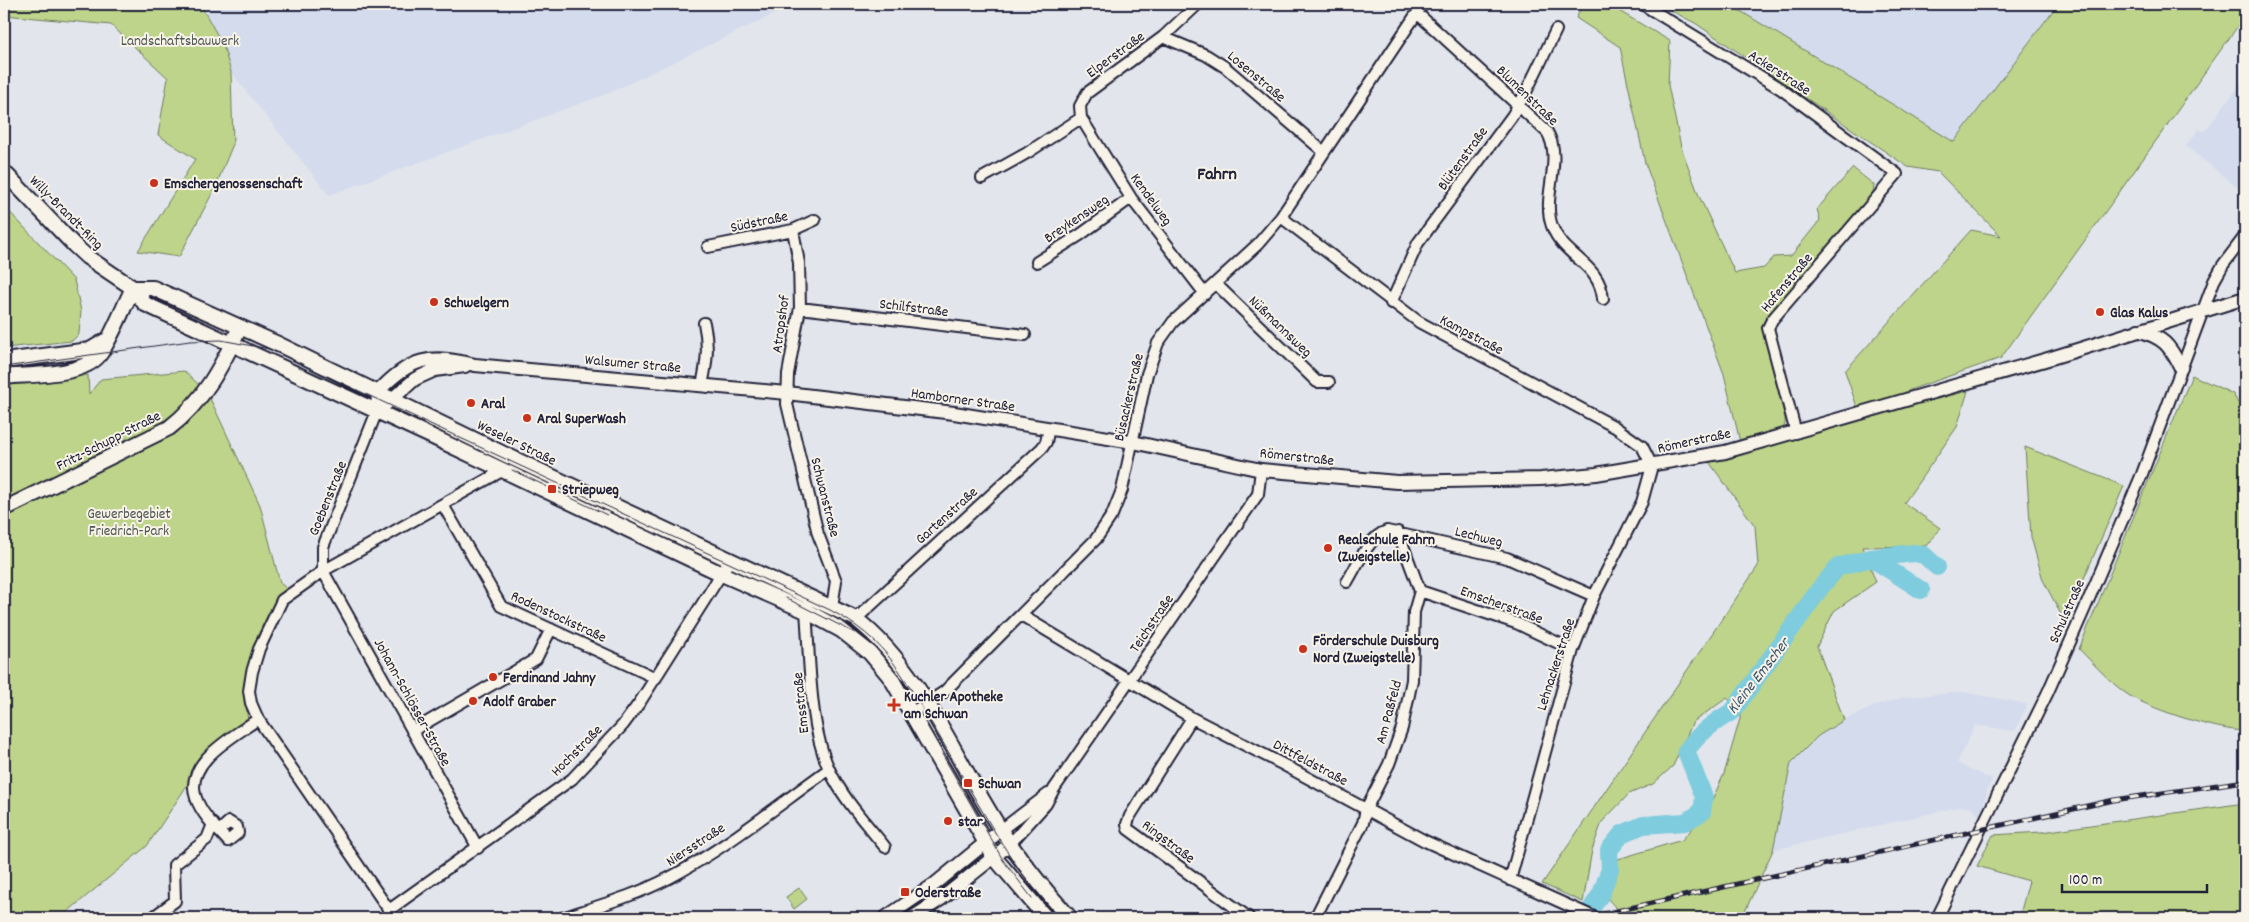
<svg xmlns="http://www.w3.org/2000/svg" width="2249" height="922" viewBox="0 0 2249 922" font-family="Dekko,sans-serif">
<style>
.built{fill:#d3dbed}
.green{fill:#bdd48a;stroke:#707b62}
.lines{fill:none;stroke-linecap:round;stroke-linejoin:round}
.river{stroke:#7fccde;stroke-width:18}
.minor-casing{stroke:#22223b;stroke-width:14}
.tertiary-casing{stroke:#22223b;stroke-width:16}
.secondary-casing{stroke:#22223b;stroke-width:18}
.minor{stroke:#f7f3e8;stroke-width:10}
.tertiary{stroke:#f7f3e8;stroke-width:12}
.secondary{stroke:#f7f3e8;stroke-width:14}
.tram{stroke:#22223b;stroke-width:1}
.rail-casing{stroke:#22223b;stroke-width:5}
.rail{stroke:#f7f3e8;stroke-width:3;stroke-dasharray:9;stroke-linecap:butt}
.poi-dot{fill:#c8321e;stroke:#f7f3e8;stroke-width:2}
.labels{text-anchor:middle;stroke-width:4;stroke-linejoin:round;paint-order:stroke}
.park-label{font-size:15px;fill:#505753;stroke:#f7f3e8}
.street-label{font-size:15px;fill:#22223b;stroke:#f7f3e8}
.poi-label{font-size:15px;font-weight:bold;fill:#22223b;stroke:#f7f3e8;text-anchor:start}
.water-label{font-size:16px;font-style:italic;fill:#3e556c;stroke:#f7f3e8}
.quarter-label{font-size:18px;font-weight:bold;fill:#22223b;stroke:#f7f3e8}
</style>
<rect width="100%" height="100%" fill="#e2e5eb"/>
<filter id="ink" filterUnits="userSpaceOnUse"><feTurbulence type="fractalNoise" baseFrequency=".02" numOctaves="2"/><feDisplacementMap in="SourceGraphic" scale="10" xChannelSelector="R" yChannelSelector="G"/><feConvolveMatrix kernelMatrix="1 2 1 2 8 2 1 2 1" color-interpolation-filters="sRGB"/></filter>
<g filter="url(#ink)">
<!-- built -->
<path class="built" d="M200,4H795L609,93L329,195L231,72L223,45Z
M1729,4H2058L1955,143Z
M2245,78V194L2186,146L2199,129L2204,132Z
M1963,692L2027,704L2015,731L1975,725L1957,763L1992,780L1987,790L1981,817L1972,808L1962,806L1773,850L1791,763L1818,736L1844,720L1875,706L1905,697Z"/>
<!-- green -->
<path class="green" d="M4,4H200L223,45L231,72L233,144L215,188L179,257L138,251L195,159L158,135L168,78L111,25L4,15Z
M1583,4H1607L1670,41L1668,85L1681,147L1699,196L1735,273L1764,268L1774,257L1791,256L1820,220L1817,209L1853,168L1874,185L1873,195L1769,316L1763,327L1785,418V424L1782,431L1740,442L1724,374L1645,163L1620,47L1576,18Z
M1658,4H1729L1954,142L2058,4H2245V16L2001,358L1915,388L1859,413L1845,371L1971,230L2001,236L1938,172L1908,167L1695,23Z
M4,206L74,280L81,311L79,334L72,341L4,348Z
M184,371L207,392L260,505L280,583L286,588C256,628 239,670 248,720L219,740L202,756L188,784L147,846L60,918H4V385L88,375L89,394L101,379Z
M2192,375L2233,394L2245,415V731C2216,730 2156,711 2130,696C2111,684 2095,665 2079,649Z
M1968,391L1957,427L1904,503L1940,528L1926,546L1862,547L1876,582L1834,611L1817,646L1844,720L1818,736L1791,763L1773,850L1742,918H1625L1607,898L1618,859L1682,840L1706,813L1724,774L1742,712L1727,698L1693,722L1673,766L1653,784L1629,794L1602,822L1592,850L1583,902L1542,884L1758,566L1755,526L1707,459Z
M2025,447L2124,486L2065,622L2043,580L2031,537Z
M2245,803V918H2019L2029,881L1977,866L1993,835L2042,832Z
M799,888L807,899L794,909L786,897Z"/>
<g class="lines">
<!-- river -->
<path class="river" d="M1871,558L1921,590
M1585,918L1601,894L1610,869L1609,850L1622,834L1643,825L1685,822L1702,812L1704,797L1686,751C1699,733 1714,722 1733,711L1821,587L1838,567L1871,558L1914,553L1924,555L1937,567"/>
<!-- minor casing -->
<g class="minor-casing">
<path id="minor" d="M1642,4L1781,89L1897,174L1772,320L1768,328L1796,433
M1417,13L1547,132C1564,160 1541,196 1552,226C1563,257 1600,263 1603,299
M1163,37L1206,55L1225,67L1324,152
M1081,118L1131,198L1205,294
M982,178L1027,153L1081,118L1080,106L1087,93L1163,37L1198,4
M1281,217L1419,322L1615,427L1642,446L1652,466L1642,502L1594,596L1573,650L1510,880
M793,230L799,263L800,308L788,374L787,404L818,534L836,581L832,607
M708,247L793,230L815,220
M1037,262L1080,235L1131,198
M1216,284L1317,382H1329
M1391,303L1418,243L1512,116L1525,94L1556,30
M800,308L1025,335
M702,385C707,363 709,345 704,323
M377,411L323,547V571L478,848
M443,505L501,606L656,678
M1347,582C1357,566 1368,537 1387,531L1507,558L1594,596
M1420,591L1516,623L1573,650
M807,607L806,611C810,660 809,725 829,769C843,799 865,822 885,847
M1021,615L1192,718L1282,764L1425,841L1596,918
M856,619L1042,448L1046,442L1049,428
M911,713L944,692L1096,539L1112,515L1122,490L1147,374L1158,343L1173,322L1258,244L1281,217L1423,4
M1192,718L1130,816L1127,824L1128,829L1249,918
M412,731L536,659L551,629
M1001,830L1048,794
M219,831L229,822L237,827L238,833L228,841C216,828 202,815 196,798C183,762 235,736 258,719
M1010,844L1046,804L1054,789L1258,494L1261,470
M389,910L572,779L623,725L640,702L730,560
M152,918L175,901L174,865L207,839L213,824
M392,918L389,910L258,719L251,703L249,691L252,672L259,649L282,600L323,571L502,471
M562,918C598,906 635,896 669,878C726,848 777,806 829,769
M1315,918L1363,823L1366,809L1389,764L1402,728L1412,680L1414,612L1420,591L1398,532
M1937,918L2048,692L2085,608L2142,474L2214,281L2223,265L2245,236"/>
</g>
<!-- tertiary casing -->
<g class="tertiary-casing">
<path id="tertiary" d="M2138,330C2164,338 2169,344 2181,368
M385,405L415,379L435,370L465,366
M377,411L378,392C410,357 431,354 475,365L787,393L954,413L1133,442L1261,470L1397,482L1541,479L1596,474L1725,452L2048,359L2245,298
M885,918L935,884L1001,830
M912,918L941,899L1010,844"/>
</g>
<!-- secondary casing -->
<g class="secondary-casing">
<path id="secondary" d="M4,172L74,245L87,257L133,288L145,304L435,438L722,574L806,611L841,630L870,653L891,678L994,857L1046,918
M133,288H153L280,345L506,455L856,619C928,676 958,770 1010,844C1028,870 1049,895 1070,918
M4,361L90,350L105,341
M4,377C30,374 83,377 100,354C112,337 123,308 133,288
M4,509L169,428C203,402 222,366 240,327"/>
</g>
<!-- minor -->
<use href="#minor" class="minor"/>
<!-- tertiary -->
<use href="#tertiary" class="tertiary"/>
<!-- secondary -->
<use href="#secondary" class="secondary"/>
<!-- tram -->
<path class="tram" d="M4,367L190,341L221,340L269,349L830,610C887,640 900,672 932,724C970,787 1008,866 1059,918
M512,470L607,515
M786,598L855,633
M942,754L1003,860L1032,898"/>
<!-- rail casing -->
<g class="rail-casing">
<path id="rail" d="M1585,918L2114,800L2245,781"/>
</g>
<!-- rail -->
<use href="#rail" class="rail"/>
</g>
</g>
<!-- markers -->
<g class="poi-dot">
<circle cx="154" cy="183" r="5"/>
<circle cx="434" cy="302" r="5"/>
<circle cx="2100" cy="312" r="5"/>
<circle cx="471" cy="403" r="5"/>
<circle cx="527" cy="418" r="5"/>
<rect x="547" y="484" width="10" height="10" rx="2.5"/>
<circle cx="1328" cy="548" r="5"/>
<circle cx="1303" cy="649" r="5"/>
<circle cx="493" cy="677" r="5"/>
<circle cx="473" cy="701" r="5"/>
<path d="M891.5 697.5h5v5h5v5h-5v5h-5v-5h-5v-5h5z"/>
<rect x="963" y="778" width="10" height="10" rx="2.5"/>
<circle cx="948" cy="821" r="5"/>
<rect x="900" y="887" width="10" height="10" rx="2.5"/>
</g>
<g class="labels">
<!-- park labels -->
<g class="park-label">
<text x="180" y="45">Landschaftsbauwerk</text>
<text x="129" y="518">Gewerbegebiet<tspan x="129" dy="17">Friedrich-Park</tspan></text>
</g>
<!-- street labels -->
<g class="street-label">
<text transform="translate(1115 54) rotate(-36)" y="5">Elperstraße</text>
<text transform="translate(1780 72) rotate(33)" y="5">Ackerstraße</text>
<text transform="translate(1257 76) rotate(40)" y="5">Losenstraße</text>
<text transform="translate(1528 95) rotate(44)" y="5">Blumenstraße</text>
<text transform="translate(1462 158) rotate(-54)" y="5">Blütenstraße</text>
<text transform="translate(1152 199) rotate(54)" y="5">Kendelweg</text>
<text transform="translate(67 212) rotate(45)" y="5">Willy-Brandt-Ring</text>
<text transform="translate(1076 218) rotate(-34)" y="5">Breykensweg</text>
<text transform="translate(759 221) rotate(-12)" y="5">Südstraße</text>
<text transform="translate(1786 282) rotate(-50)" y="5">Hafenstraße</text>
<text transform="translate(914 307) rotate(7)" y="5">Schilfstraße</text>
<text transform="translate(780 324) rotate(-82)" y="5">Atropshof</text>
<text transform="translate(1281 326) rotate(44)" y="5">Nüßmannsweg</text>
<text transform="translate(1472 334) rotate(28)" y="5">Kampstraße</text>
<text transform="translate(633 363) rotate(5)" y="5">Walsumer Straße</text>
<text transform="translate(1128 397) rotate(-77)" y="5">Büsackerstraße</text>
<text transform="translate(963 399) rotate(8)" y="5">Hamborner Straße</text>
<text transform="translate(108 440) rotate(-27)" y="5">Fritz-Schupp-Straße</text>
<text transform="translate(1694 440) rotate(-12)" y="5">Römerstraße</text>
<text transform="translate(517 442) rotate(26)" y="5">Weseler Straße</text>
<text transform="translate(1297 456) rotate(6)" y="5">Römerstraße</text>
<text transform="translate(826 497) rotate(76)" y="5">Schwanstraße</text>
<text transform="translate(327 498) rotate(-68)" y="5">Goebenstraße</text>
<text transform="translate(946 515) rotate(-42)" y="5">Gartenstraße</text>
<text transform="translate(1479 536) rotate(14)" y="5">Lechweg</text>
<text transform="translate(1502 604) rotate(20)" y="5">Emscherstraße</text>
<text transform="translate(2066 611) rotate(-66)" y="5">Schulstraße</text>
<text transform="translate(559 616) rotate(25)" y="5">Rodenstockstraße</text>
<text transform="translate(1151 623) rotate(-56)" y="5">Teichstraße</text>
<text transform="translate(1555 664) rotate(-72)" y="5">Lehnackerstraße</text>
<text transform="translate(413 702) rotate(61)" y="5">Johann-Schlösser-Straße</text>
<text transform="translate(800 703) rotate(-96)" y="5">Emsstraße</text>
<text transform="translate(1388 712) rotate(-75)" y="5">Am Paßfeld</text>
<text transform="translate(576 750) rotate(-45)" y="5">Hochstraße</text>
<text transform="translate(1311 762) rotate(28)" y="5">Dittfeldstraße</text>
<text transform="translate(1169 841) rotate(37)" y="5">Ringstraße</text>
<text transform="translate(695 844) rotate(-33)" y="5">Niersstraße</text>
</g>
<!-- poi labels -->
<g class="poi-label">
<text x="164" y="188">Emschergenossenschaft</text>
<text x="444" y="307">Schwelgern</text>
<text x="2110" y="317">Glas Kalus</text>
<text x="481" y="408">Aral</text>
<text x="537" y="423">Aral SuperWash</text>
<text x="562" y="494">Striepweg</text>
<text x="1338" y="544">Realschule Fahrn<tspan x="1338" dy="17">(Zweigstelle)</tspan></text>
<text x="1313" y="645">Förderschule Duisburg<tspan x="1313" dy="17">Nord (Zweigstelle)</tspan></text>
<text x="503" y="682">Ferdinand Jahny</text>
<text x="904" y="701">Kuchler Apotheke<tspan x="904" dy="17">am Schwan</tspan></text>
<text x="483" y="706">Adolf Graber</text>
<text x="978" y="788">Schwan</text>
<text x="958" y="826">star</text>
<text x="915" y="897">Oderstraße</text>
</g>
<!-- water labels -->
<g class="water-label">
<text transform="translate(1757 675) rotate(-52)" y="6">Kleine Emscher</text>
</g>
<!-- quarter labels -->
<g class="quarter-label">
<text x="1217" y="179">Fahrn</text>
</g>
</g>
<!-- margin -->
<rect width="2249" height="922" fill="none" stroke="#f7f3e8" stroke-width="20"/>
<rect x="10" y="10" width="2229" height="902" fill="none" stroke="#22223b" stroke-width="2" filter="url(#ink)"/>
<!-- scale -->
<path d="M2062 884v8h145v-8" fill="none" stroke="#22223b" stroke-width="2.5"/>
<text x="2069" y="884" font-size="15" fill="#22223b" stroke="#f7f3e8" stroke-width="4" paint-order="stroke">100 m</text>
</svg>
